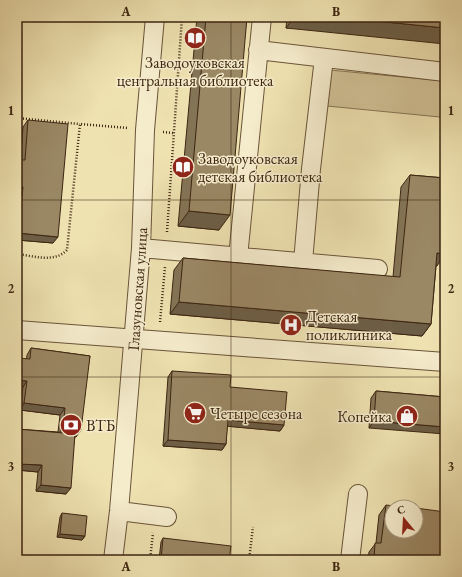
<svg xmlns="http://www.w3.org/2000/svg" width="462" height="577" viewBox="0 0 462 577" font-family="'EB Garamond',serif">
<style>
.green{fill:#d1c296;stroke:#877454}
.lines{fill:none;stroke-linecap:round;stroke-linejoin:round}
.minor-casing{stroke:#6a5439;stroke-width:20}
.path{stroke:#3d2511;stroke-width:2.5;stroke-dasharray:1 2;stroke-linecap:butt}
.minor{stroke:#f5eccc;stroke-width:18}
.wall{fill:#847456;stroke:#3d2511}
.shaded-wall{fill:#6c5e46;stroke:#3d2511}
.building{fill:#9a8764;stroke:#3d2511}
.grid{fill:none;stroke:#3d2511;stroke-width:1;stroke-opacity:0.55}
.labels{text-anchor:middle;stroke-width:3;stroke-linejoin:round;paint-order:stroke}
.poi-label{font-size:16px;fill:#3d2511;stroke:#f5eccc;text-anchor:start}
.street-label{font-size:16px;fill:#3d2511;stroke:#f5eccc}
.neatline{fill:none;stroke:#3d2511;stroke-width:1.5}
.grid-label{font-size:13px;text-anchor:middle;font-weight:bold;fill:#3d2511}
</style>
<rect width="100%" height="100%" fill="#efe2b1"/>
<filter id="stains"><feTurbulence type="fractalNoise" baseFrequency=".005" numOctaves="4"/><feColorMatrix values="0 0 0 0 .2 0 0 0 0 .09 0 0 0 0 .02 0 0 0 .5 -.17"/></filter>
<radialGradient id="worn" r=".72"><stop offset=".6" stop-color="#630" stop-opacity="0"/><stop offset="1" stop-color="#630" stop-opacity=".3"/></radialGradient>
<!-- green -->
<path class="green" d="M330,70L444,81L440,117L327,106Z"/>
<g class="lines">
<!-- minor casing -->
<g class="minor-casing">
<path id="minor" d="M258,50L445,72
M141,248L378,269
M238,257L262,17
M303,262L311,169L324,58
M17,330L445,362
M119,511L167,517
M113,560L119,511L141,248L145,130L155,17
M350,560L358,494"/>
</g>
<!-- path -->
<path class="path" d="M17,118L80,124
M163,132L173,133
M167,232L182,17
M17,254C33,256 55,263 67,250L80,124L128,128
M160,322L165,267
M150,560L153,533
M249,560L253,527"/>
<!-- minor -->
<use href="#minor" class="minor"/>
</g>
<!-- wall -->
<path class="wall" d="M197,17H247L219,230L178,226Z
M287,17H445L286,28Z
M28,120L53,243L17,240V202L23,127Z
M410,175L445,178V254L436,266L431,324L422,336L170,314L174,270L183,258L393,277L401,187Z
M31,348L90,356L76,437L75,436L66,494L36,491L38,472L17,470V429L58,432L60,415L20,410L27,355Z
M172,371L230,387L284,425L280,431L227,426L226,444L222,450L163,446L168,377Z
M376,391L445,397L369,428L371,398Z
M386,505L445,560H368L369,552L376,543L379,515Z
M62,513L85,536L82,540L57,537L60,517Z
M163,538L229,560H159L161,542Z"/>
<!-- shaded-wall -->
<path class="shaded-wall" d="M294,17H336L445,28V44L286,28Z
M17,186L23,187L18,193H17Z
M189,211L230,215L219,230L178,226Z
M18,233L58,237L53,243L17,240V234Z
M437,253L445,254L437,266L429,265Z
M179,302L431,324L422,336L170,314Z
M17,380L27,381L23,387L17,386Z
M24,403L65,408L60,415L20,410Z
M228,420L284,425L280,431L224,426Z
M374,421L445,427V434L369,428Z
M63,428L81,430L76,437L58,434Z
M168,440L226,444L222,450L163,446Z
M17,464L42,465L38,472L17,470Z
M41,485L71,488L66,494L36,491Z
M60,534L85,536L82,540L57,537Z"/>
<!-- building -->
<path class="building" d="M206,17H247L230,215L189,211Z
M336,17H445V28Z
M28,120L68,124L58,237L18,233L23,187L17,186V160H25Z
M410,175L445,178V254L437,253L431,324L179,302L183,258L400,277Z
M31,348L90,356L81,430L63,428L65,408L24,403L27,381L17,380V358L30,359Z
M172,371L231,375L230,387L287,392L284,425L228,420L226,444L168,440Z
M376,391L445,397V427L374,421Z
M17,429L75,434L71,488L41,485L42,465L17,464Z
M386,505L403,507H392V531H416V508L445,512V560H374L375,543H381Z
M62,513L87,516L85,536L60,534Z
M163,538L231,546L229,560H161Z"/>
<!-- grid -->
<path class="grid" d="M231,17V560M17,200H445M17,377H445"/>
<!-- icons -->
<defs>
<g id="library-disc" transform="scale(1.15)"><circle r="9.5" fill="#8f2418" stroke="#f5eccc"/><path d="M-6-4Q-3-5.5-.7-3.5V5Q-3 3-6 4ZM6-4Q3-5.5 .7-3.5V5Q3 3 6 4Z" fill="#fff"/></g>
<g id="hospital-disc" transform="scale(1.15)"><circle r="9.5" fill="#8f2418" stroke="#f5eccc"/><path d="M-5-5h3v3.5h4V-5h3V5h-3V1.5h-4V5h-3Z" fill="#fff"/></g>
<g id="supermarket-disc" transform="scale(1.15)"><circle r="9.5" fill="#8f2418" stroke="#f5eccc"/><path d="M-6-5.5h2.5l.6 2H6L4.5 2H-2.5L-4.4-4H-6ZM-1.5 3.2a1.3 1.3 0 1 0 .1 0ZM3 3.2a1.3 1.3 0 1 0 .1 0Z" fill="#fff"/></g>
<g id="shop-disc" transform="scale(1.15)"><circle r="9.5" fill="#8f2418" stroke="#f5eccc"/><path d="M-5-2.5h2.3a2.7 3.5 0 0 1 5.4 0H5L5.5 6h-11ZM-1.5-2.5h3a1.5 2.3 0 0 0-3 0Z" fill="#fff"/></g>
<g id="bank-disc" transform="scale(1.15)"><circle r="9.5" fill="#8f2418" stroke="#f5eccc"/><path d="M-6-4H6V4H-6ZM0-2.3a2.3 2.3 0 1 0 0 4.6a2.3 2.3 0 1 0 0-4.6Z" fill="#fff"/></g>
</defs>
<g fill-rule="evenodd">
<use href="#library-disc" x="195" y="38"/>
<use href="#library-disc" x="183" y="167"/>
<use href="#hospital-disc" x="291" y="325"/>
<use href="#supermarket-disc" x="195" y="413"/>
<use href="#shop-disc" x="407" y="416"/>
<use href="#bank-disc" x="71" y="425"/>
</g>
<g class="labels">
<!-- poi labels -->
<g class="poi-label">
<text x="195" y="68" text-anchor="middle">Заводоуковская<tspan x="195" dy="18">центральная библиотека</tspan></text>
<text x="198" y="164">Заводоуковская<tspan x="198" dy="18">детская библиотека</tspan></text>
<text x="306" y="322">Детская<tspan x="306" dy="18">поликлиника</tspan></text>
<text x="210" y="419">Четыре сезона</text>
<text x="392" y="422" text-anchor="end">Копейка</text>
<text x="86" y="431">ВТБ</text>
</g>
<!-- street labels -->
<g class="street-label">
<text transform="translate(137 289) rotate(-86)" y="6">Глазуновская улица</text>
</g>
</g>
<!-- margin -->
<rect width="462" height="577" fill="none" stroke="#efe2b1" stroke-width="44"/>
<!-- north arrow -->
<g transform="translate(404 519) rotate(342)"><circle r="19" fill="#f5eccc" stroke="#ab9c81"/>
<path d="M0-3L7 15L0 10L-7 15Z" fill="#8f2418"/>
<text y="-6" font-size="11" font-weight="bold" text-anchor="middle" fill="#3d2511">С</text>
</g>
<rect x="22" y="22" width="418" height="533" class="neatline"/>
<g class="grid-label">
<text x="126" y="16">A</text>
<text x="336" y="16">B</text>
<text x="11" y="115">1</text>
<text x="451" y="115">1</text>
<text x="11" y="293">2</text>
<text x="451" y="293">2</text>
<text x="11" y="471">3</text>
<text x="451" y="471">3</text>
<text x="126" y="571">A</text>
<text x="336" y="571">B</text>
</g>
<rect width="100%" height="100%" filter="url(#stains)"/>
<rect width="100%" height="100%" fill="url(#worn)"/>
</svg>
